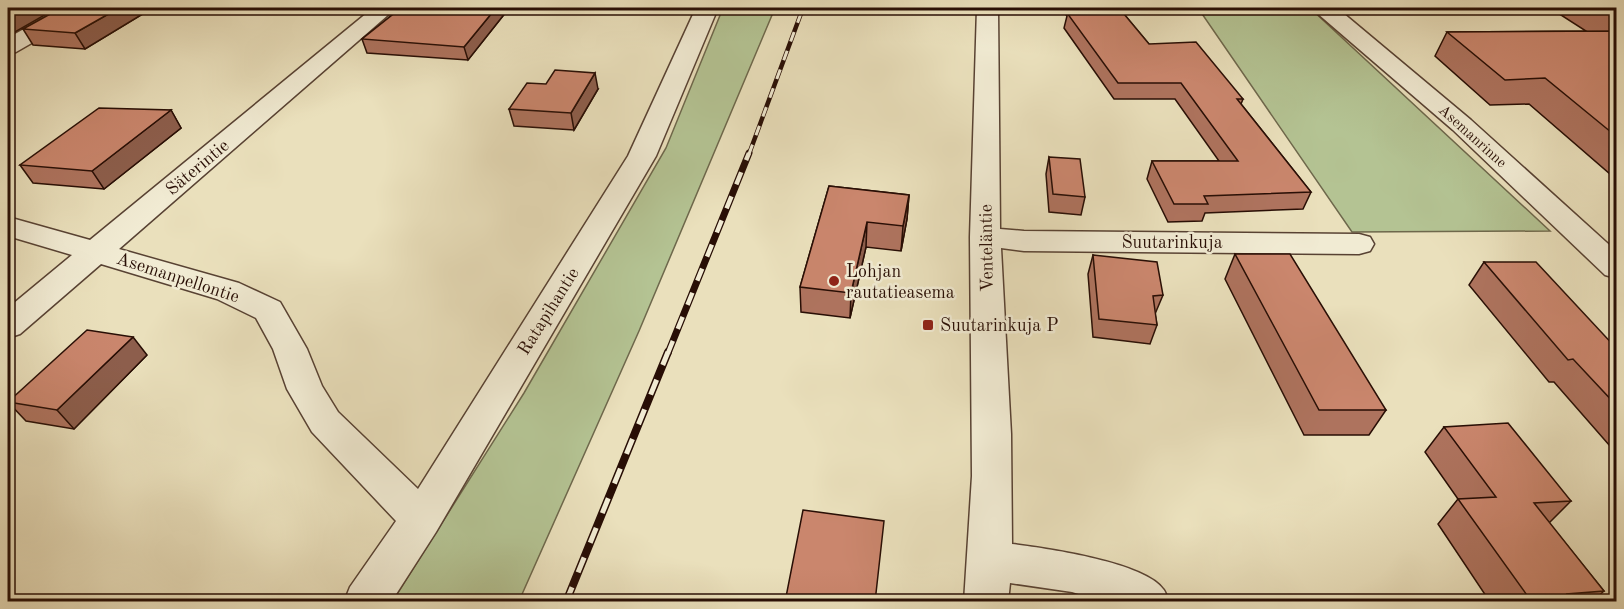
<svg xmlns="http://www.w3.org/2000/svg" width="1624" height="609" viewBox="0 0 1624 609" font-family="'Old Standard TT',serif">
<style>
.green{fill:#b4c393;stroke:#6e684c;stroke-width:1.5}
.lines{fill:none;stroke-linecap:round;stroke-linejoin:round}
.minor-casing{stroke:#584233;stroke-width:3}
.minor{fill:#f1ebd3;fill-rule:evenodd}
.rail-far2-casing{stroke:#280e05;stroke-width:4.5}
.rail-far1-casing{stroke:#280e05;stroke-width:7}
.rail-casing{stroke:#280e05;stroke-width:8}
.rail-far2{stroke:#f1ebd3;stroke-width:3;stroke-dasharray:10;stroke-linecap:butt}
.rail-far1{stroke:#f1ebd3;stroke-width:4.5;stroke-dasharray:13;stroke-linecap:butt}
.rail{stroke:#f1ebd3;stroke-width:5;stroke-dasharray:16;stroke-linecap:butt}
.wall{fill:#ae735e;stroke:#280e05;stroke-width:1.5}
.shaded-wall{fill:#8d5e4c;stroke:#280e05;stroke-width:1.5}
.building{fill:#ca866d;stroke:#280e05;stroke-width:1.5}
.poi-dot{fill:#8f2418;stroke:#f1ebd3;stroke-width:2}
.labels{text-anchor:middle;stroke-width:5;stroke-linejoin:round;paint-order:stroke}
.far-street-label{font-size:15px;fill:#280e05;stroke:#f1ebd3}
.street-label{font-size:18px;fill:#280e05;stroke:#f1ebd3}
.poi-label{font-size:18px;fill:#280e05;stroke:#f1ebd3;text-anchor:start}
</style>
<rect width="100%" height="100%" fill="#eae0bc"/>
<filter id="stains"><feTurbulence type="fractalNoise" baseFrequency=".00333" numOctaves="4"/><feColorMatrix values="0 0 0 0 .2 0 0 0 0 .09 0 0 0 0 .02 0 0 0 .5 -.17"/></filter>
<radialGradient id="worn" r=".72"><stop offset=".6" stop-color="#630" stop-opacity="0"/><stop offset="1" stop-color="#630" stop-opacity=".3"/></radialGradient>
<!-- green -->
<path class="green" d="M723,8H775L639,331L519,601L392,602L524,393L666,148Z
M1198,8H1310L1550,231L1352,232Z"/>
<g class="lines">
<!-- minor casing -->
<g class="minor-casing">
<path id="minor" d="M61,8H87L84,13L16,52L8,54V38Z
M373,8H396L119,249L239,283L280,302L307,349L322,386L338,412L418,489L628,156L696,8H718L656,156L436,532L391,602H344L350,587L396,521L312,432L287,389L273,349L256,318L217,299L101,264L20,334L8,338V308L72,255L8,236V217L90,240Z
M977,8H998L1000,229L1024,231L1359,234L1370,237L1374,244L1370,251L1359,254L1024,251L1001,248L1011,434L1012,544C1044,548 1144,562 1163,589C1166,592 1167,598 1169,602H1105L1072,592L1010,583L1008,602H964L972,476L970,237Z
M1315,8H1337L1471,120L1616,251V278L1605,275L1453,130L1317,13Z"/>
</g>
<!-- minor -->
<use href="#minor" class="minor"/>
<!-- rail-far2 casing -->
<g class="rail-far2-casing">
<path id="rail-far2" d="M749,154L803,8"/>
</g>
<!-- rail-far1 casing -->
<g class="rail-far1-casing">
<path id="rail-far1" d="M668,353L749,153"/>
</g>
<!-- rail casing -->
<g class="rail-casing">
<path id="rail" d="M566,602L668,352"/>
</g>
<!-- rail-far2 -->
<use href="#rail-far2" class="rail-far2"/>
<!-- rail-far1 -->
<use href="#rail-far1" class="rail-far1"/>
<!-- rail -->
<use href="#rail" class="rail"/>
</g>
<!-- wall -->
<path class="wall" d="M401,8H505L506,12L468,60L367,53L362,39Z
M1060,8H1119L1149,44L1243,99L1241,104L1311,192L1303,209L1205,213L1202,221L1168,222L1147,179L1152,161H1219L1175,99H1114L1064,28L1067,16Z
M1550,8H1617V180L1529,104L1490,105L1435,56L1447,32L1586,31Z
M144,9L146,12L85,49L33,45L23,29Z
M598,89L574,130L514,126L509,109Z
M171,110L181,128L104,189L33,183L20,165Z
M1049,157L1085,197L1081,215L1049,212L1046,174Z
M829,186L909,195L907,219L901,251L866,247L850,318L801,312L800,287Z
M1235,254L1386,410L1369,435H1304L1225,279Z
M1093,255L1163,295L1155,314L1157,325L1150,344L1093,337L1088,274Z
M1484,262L1617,349V454L1554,382H1549L1469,285Z
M147,355L74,429L26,421L8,402Z
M1444,427L1571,501L1549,523L1604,591L1592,602H1490L1438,524L1458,499L1425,452Z"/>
<!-- shaded-wall -->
<path class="shaded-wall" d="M20,8H57L8,36V14Z
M119,8H146L144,9L146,12L85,49L75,33Z
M496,8H505L506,12L468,60L464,47Z
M595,73L598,89L574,130L571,113Z
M171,110L181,128L104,189L92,171Z
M909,195L907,219L901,251L903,226Z
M867,222L866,247L850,318L851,293Z
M133,337L147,355L74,429L57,410Z"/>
<!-- building -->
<path class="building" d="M8,8H20L8,14Z
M61,8H119L75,33L23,29Z
M401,8H496L464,47L362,39Z
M1075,8H1119L1149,44L1196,42L1243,99H1237L1311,192L1204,196L1208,204H1174L1152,161H1238L1181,83H1118L1067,13L1078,12Z
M1601,8H1617V17Z
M1617,31V137L1545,78L1505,80L1447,32Z
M555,70L595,73L571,113L509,109L527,83L546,84Z
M99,108L171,110L92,171L20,165Z
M1049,157L1080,159L1085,197L1053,194Z
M829,186L909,195L903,226L867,222L851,293L800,287Z
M1235,254H1290L1386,410H1319Z
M1093,255L1157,262L1163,295L1153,296L1157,325L1099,319Z
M1484,262H1536L1617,349V406L1573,359L1568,360Z
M87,330L133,337L57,410L8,402Z
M1508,423L1571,501L1534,503L1604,591L1567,594L1572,602H1498V600L1529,598L1458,499L1496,497L1444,427Z
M803,510L884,521L875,602H785Z"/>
<!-- markers -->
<g class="poi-dot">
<circle cx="834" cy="281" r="6"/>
<rect x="922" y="319" width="12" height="12" rx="3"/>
</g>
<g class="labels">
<!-- far-street labels -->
<g class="far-street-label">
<text transform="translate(1473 136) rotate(42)" y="5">Asemanrinne</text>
</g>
<!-- street labels -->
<g class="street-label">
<text transform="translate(197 167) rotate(-40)" y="6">Säterintie</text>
<text x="1172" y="248">Suutarinkuja</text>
<text transform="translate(986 248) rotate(-91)" y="6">Venteläntie</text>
<text transform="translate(178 277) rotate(18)" y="6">Asemanpellontie</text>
<text transform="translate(548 311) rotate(-58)" y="6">Ratapihantie</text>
</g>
<!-- poi labels -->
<g class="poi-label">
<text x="846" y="277">Lohjan<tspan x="846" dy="21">rautatieasema</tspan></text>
<text x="940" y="331">Suutarinkuja P</text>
</g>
</g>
<!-- margin -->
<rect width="1624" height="609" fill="none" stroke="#eae0bc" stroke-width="30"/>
<rect x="9" y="9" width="1606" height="591" fill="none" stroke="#280e05" stroke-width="3"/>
<rect x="15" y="15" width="1594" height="579" fill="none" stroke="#280e05" stroke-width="1.5"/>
<rect width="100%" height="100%" filter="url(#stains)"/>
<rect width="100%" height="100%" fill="url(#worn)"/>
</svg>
